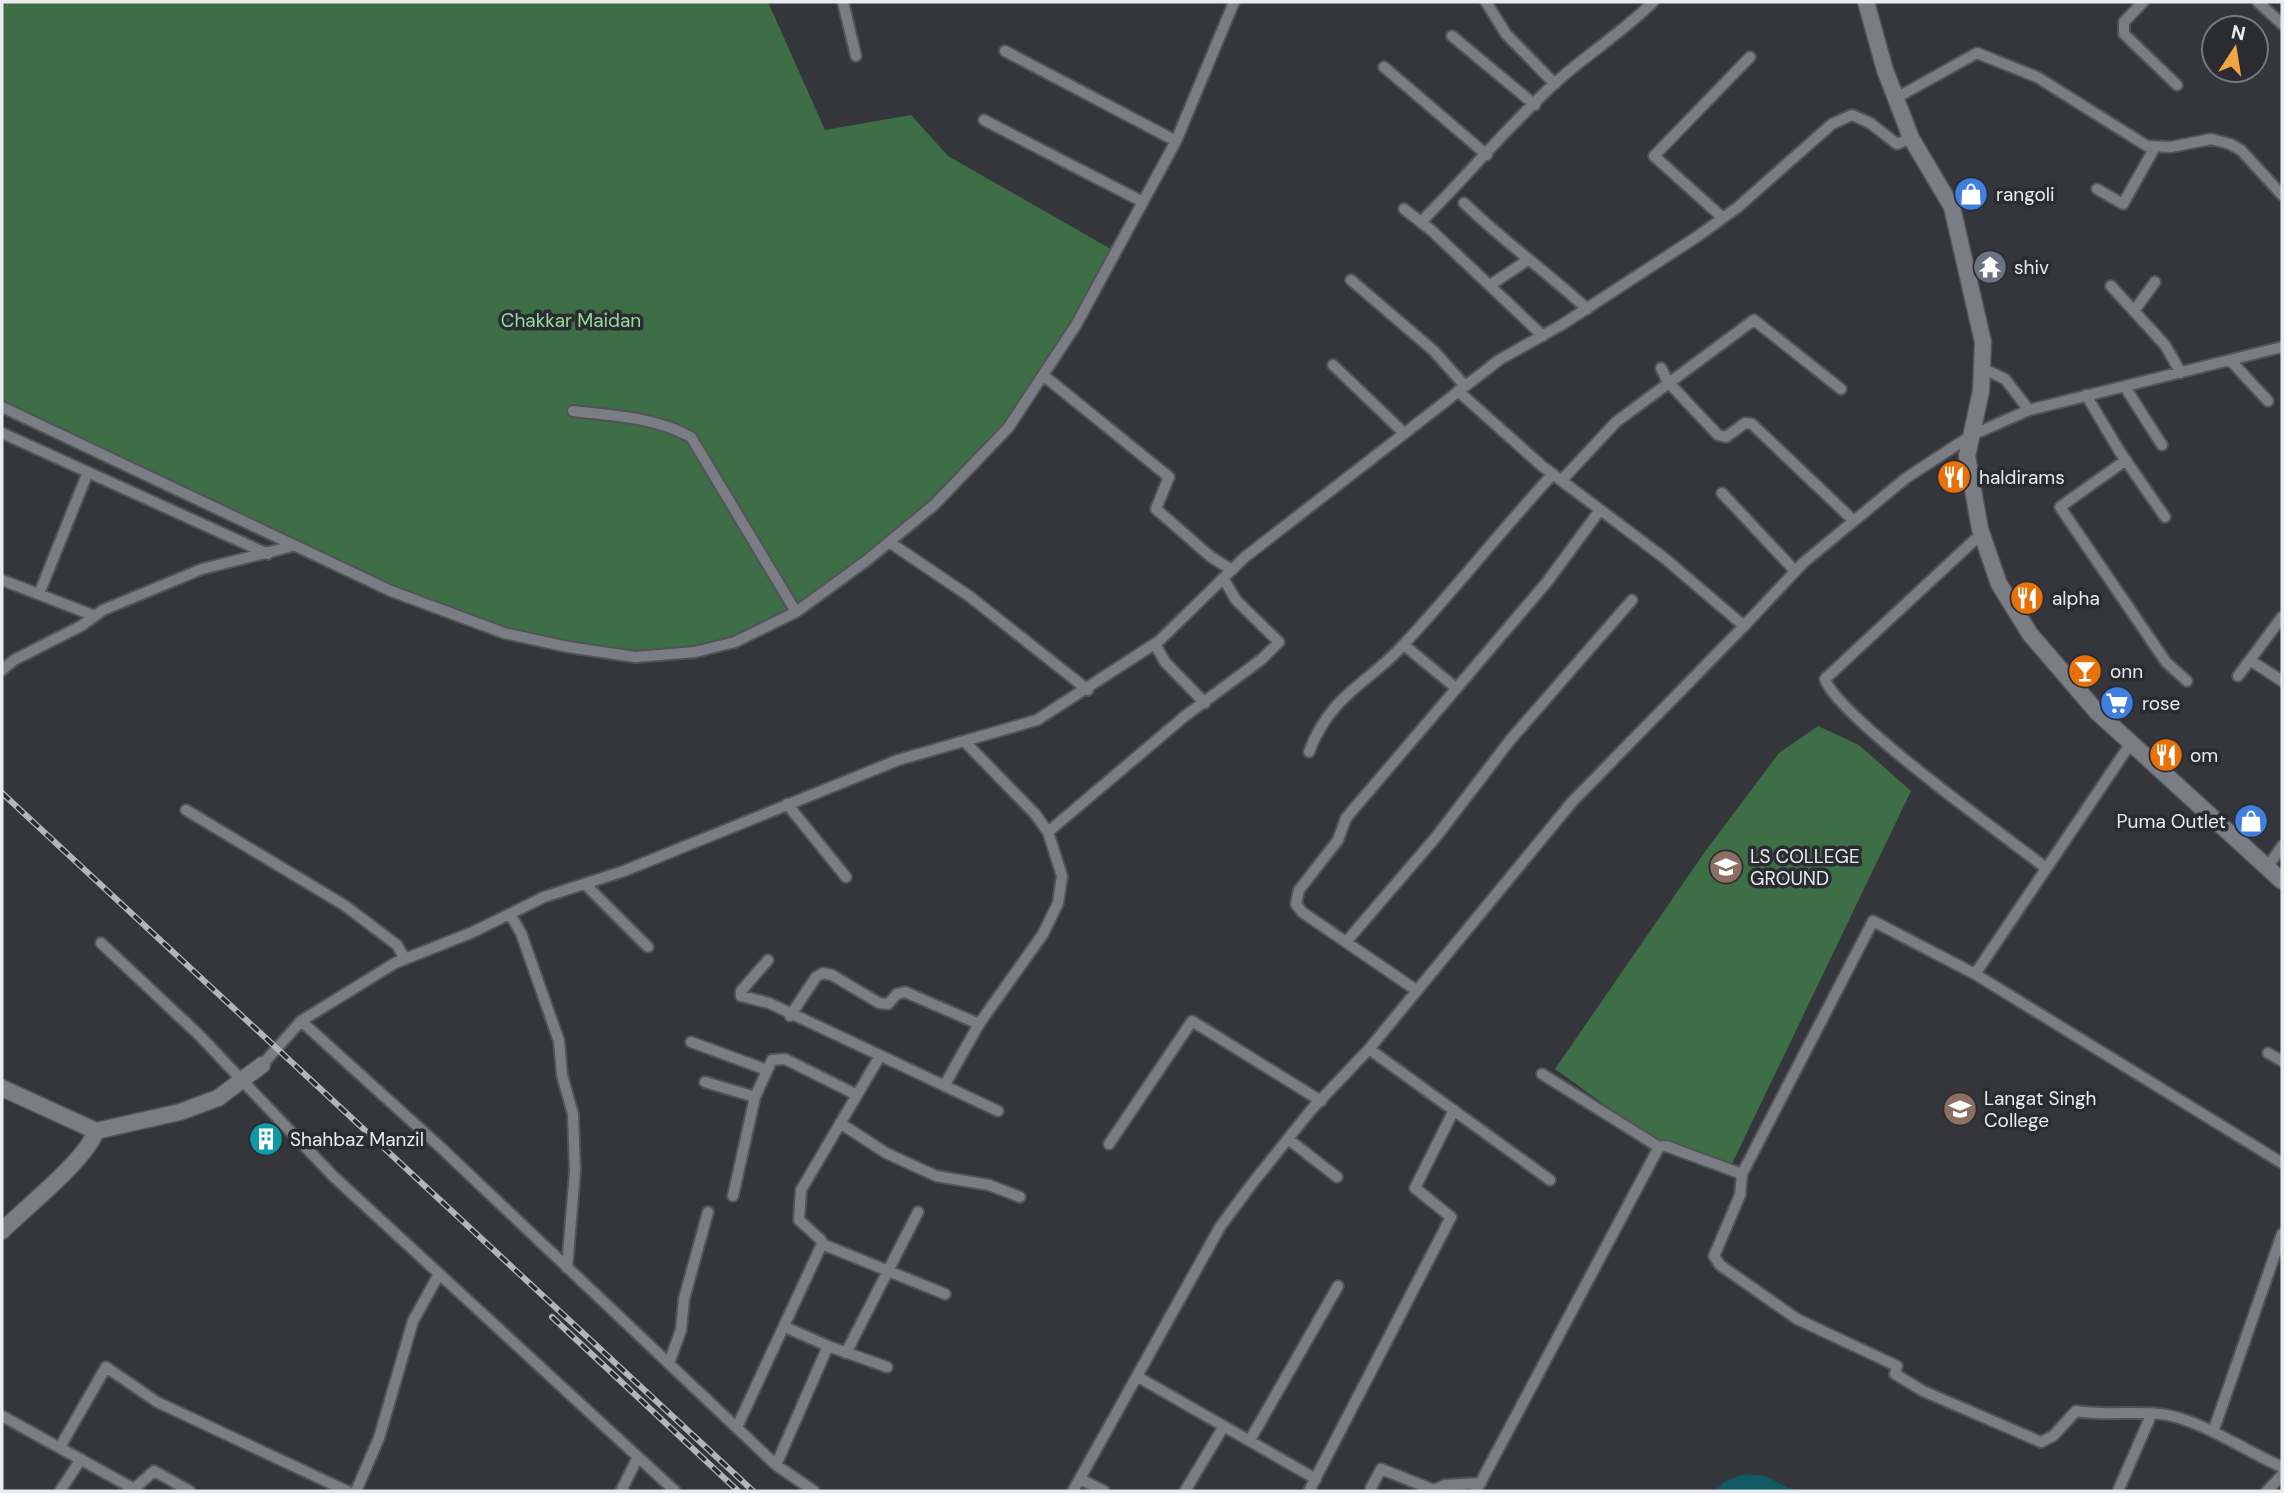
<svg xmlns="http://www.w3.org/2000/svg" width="2284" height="1493" viewBox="0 0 2284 1493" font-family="'DM Sans',sans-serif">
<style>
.green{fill:#3e6e45}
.water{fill:#125964}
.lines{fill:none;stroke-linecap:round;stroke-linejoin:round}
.street-casing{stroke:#525358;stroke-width:14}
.secondary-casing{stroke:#525358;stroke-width:19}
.street{stroke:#7b7d84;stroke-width:10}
.secondary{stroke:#7b7d84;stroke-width:16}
.rail-casing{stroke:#b4b5ba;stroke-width:6}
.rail{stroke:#2a2c32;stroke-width:3.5;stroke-dasharray:10;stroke-linecap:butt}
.labels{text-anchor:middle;stroke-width:7;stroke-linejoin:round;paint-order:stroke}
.poi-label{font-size:19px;fill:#eaebef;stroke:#2a2c32;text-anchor:start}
.park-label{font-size:19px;fill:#93dc9c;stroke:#2a2c32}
</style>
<rect width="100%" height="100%" fill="#34363c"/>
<!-- green -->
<path class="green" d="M2,2H768L825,130L911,115L948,156L1116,252L1008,428L934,505L796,612L735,642L635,657L504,633L391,591L2,407Z
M1818,726L1859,745L1911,791L1728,1172L1638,1129L1555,1069L1704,853L1779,753Z"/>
<!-- water -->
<path class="water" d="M1744,1474L1766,1476L1788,1488L1807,1491H1715L1725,1481Z"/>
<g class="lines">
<!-- street casing -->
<g class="street-casing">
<path id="street" d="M843,2L856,56
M1486,2L1506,34L1555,84
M2143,2L2124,22V34L2177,85
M2258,2L2282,24
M1452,36L1535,105
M1005,51L1176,141
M1384,67L1487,155
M1896,98L1977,53L2037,77L2147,146L2171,147L2211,139L2230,144L2241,150L2282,195
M984,120L1143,202
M2097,189L2123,204L2155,147
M1464,203C1503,241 1547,272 1587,309
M1404,209L1431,230L1543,336
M1723,218L1654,156L1750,57
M1421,222C1466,177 1508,126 1555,83C1587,54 1623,32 1653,2
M1351,280L1434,351L1465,386
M1490,285L1528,260
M2111,286L2165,345L2181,373
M2134,311L2155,282
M2231,361L2268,401
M1333,365L1404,433
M1661,368L1668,382L1718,435L1726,437L1745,423L1752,424L1854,521
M1982,368L2005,379L2029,410
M1043,375L1169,477L1156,509L1211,557L1232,570
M2125,387L2162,445
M1458,391L1542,466L1663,557L1744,626L1803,563L1906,478L1972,435L2029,410L2282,347
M2086,395L2120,452L2165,517
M2,407L391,591L504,633L568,647L635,657L695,652L735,642L796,612L866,561L934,505L1008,428L1076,325L1176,141L1234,2
M573,411C614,416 655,417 691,437L796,612
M2,433L268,554
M2126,460L2060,507L2166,662L2187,681
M1562,480L1616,422L1754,320L1841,389
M1722,493L1795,571
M1981,534L1825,679C1837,716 2006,837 2046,868
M889,542L969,596L1088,690
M2,580L95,616
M39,594L88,472
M1155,644L1165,662L1205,703
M1404,645L1456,688
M2250,660L2282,681
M2,670L14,660L81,626L103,610L202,569L293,546
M2238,676L2282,617
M1309,752C1331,693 1369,684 1406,642C1457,587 1502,529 1553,474
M787,804L846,877
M186,810L344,905L397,945L405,959
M1048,832L1185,716L1262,659L1279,642L1236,600L1223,578
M2267,868L2282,846
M585,884L648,947
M510,914L521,933L559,1041L562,1075L573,1114L575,1171L567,1268
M1346,942L1436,837L1511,739L1632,600
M101,943L198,1034L333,1176L675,1491
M768,960L741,991V996L769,1003L998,1111
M1975,974L2131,743
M1416,990L1302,912L1296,904L1299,890L1338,840L1346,818L1547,582L1600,510
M790,1016L816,977L823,973L832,975L879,1003L888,1004L897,994L905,992L979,1024
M301,1021L437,1144L776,1465L814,1491
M691,1042L767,1070
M1369,1049L1550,1180
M2268,1053L2282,1061
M262,1065L301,1021L395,963L473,932L544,897L624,871L898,760L1037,720L1159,641L1245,557L1499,360L1563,324L1698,236L1738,207L1832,124L1852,115L1870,123L1897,144L1911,138
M1542,1074L1659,1147
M705,1082L755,1097
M944,1086L979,1024L1043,934L1058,903L1062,876L1048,832L1036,815L965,742
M840,1123L886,1153L936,1176L989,1185L1020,1197
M1288,1139L1337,1177
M1109,1144L1192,1021L1321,1101
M1742,1174L1873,921L1975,974L2282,1163
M733,1196L755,1097L772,1060L785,1059L857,1095
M822,1244L945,1294
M785,1327L828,1346
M846,1353L918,1212
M669,1363L681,1330L684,1299L708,1212
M1138,1377L1316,1479
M2,1416L134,1489L154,1471L190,1491
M737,1427L822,1244L821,1240L799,1220L801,1190L880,1056
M2213,1432L2282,1234
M1250,1440L1338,1286
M60,1447L106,1367L157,1402L347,1491
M776,1465L828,1346L887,1367
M1080,1479L1104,1491
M1371,1488L1381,1469L1434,1490L1445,1485L1481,1483
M60,1491L81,1459
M356,1491L379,1438L413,1321L439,1274
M621,1491L637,1459
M1073,1491L1220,1227L1251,1185L1311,1110L1369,1049L1572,802L1744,626
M1185,1491L1224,1426
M1309,1491L1451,1217L1415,1188L1454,1110
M1476,1491L1659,1147L1666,1146L1742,1174L1740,1195L1714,1256L1720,1265L1797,1319L1897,1366L1895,1374L1923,1391L2041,1442L2053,1436L2076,1411C2110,1417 2146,1408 2179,1418C2215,1429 2248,1452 2282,1467
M2118,1491L2152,1413
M2267,1491L2282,1475"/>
</g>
<!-- secondary casing -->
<g class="secondary-casing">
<path id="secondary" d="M1866,2L1885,70L1911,138L1952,207L1983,342L1981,391L1967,456L1980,529L1999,584L2030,634L2097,712L2282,881
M2,1088L96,1131L180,1112L218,1098L262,1065
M2,1231C26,1207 86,1160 96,1131"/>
</g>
<!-- street -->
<use href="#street" class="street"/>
<!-- secondary -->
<use href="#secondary" class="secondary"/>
<!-- rail casing -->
<g class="rail-casing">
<path id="rail" d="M2,793L753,1491
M552,1317L738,1491"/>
</g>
<!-- rail -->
<use href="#rail" class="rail"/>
</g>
<!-- icons -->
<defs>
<g id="shop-disc" transform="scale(1.75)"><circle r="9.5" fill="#3f7fe0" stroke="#2a2c32"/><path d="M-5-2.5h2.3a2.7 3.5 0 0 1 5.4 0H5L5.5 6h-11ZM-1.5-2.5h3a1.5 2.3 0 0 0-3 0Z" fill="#fff"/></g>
<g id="temple-disc" transform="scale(1.75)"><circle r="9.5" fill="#6b7280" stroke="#2a2c32"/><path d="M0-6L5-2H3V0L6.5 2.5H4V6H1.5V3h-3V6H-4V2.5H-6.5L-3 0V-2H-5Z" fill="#fff"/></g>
<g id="restaurant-disc" transform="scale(1.75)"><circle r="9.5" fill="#e8710a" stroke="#2a2c32"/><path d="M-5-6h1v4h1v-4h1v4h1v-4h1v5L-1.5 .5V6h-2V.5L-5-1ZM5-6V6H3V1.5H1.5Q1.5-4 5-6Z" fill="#fff"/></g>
<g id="bar-disc" transform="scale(1.75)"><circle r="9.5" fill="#e8710a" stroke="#2a2c32"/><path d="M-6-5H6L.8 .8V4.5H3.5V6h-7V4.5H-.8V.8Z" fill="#fff"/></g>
<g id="supermarket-disc" transform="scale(1.75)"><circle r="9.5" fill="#3f7fe0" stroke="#2a2c32"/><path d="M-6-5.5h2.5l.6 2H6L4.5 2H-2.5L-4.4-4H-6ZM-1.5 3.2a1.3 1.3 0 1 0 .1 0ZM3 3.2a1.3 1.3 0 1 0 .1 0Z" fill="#fff"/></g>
<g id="university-disc" transform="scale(1.75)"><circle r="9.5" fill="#8d6e63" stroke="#2a2c32"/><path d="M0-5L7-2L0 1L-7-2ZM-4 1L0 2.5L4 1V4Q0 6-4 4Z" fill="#fff"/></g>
<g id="building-disc" transform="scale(1.75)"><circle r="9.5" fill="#0f9aa8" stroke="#2a2c32"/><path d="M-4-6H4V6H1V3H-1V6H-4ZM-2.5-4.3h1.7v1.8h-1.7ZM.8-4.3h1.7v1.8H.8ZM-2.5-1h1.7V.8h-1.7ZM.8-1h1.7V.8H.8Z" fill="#fff"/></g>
</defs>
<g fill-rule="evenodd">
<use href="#shop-disc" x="1971" y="194"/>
<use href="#temple-disc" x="1990" y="267"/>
<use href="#restaurant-disc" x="1954" y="477"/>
<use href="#restaurant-disc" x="2027" y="598"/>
<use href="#bar-disc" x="2085" y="671"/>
<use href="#supermarket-disc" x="2117" y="703"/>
<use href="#restaurant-disc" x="2166" y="755"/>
<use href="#shop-disc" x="2251" y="821"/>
<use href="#university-disc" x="1726" y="867"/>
<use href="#university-disc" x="1960" y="1109"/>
<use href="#building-disc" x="266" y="1139"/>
</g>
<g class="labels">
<!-- poi labels -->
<g class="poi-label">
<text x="1996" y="201">rangoli</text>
<text x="2014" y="274">shiv</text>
<text x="1979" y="484">haldirams</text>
<text x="2052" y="605">alpha</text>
<text x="2110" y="678">onn</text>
<text x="2142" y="710">rose</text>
<text x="2190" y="762">om</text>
<text x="2226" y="828" text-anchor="end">Puma Outlet</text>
<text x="1750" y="863">LS COLLEGE<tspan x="1750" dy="22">GROUND</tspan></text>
<text x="1984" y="1105">Langat Singh<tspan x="1984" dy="22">College</tspan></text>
<text x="290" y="1146">Shahbaz Manzil</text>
</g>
<!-- park labels -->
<g class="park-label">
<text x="571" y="327">Chakkar Maidan</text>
</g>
</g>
<!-- border -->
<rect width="2284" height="1493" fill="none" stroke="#eaebef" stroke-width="7"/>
<!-- north arrow -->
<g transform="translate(2235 49) rotate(12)"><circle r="33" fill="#2a2c32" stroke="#77787e" stroke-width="2"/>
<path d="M0-5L12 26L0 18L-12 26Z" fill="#f2a542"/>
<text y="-10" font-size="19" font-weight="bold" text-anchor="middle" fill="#eaebef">N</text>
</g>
</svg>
